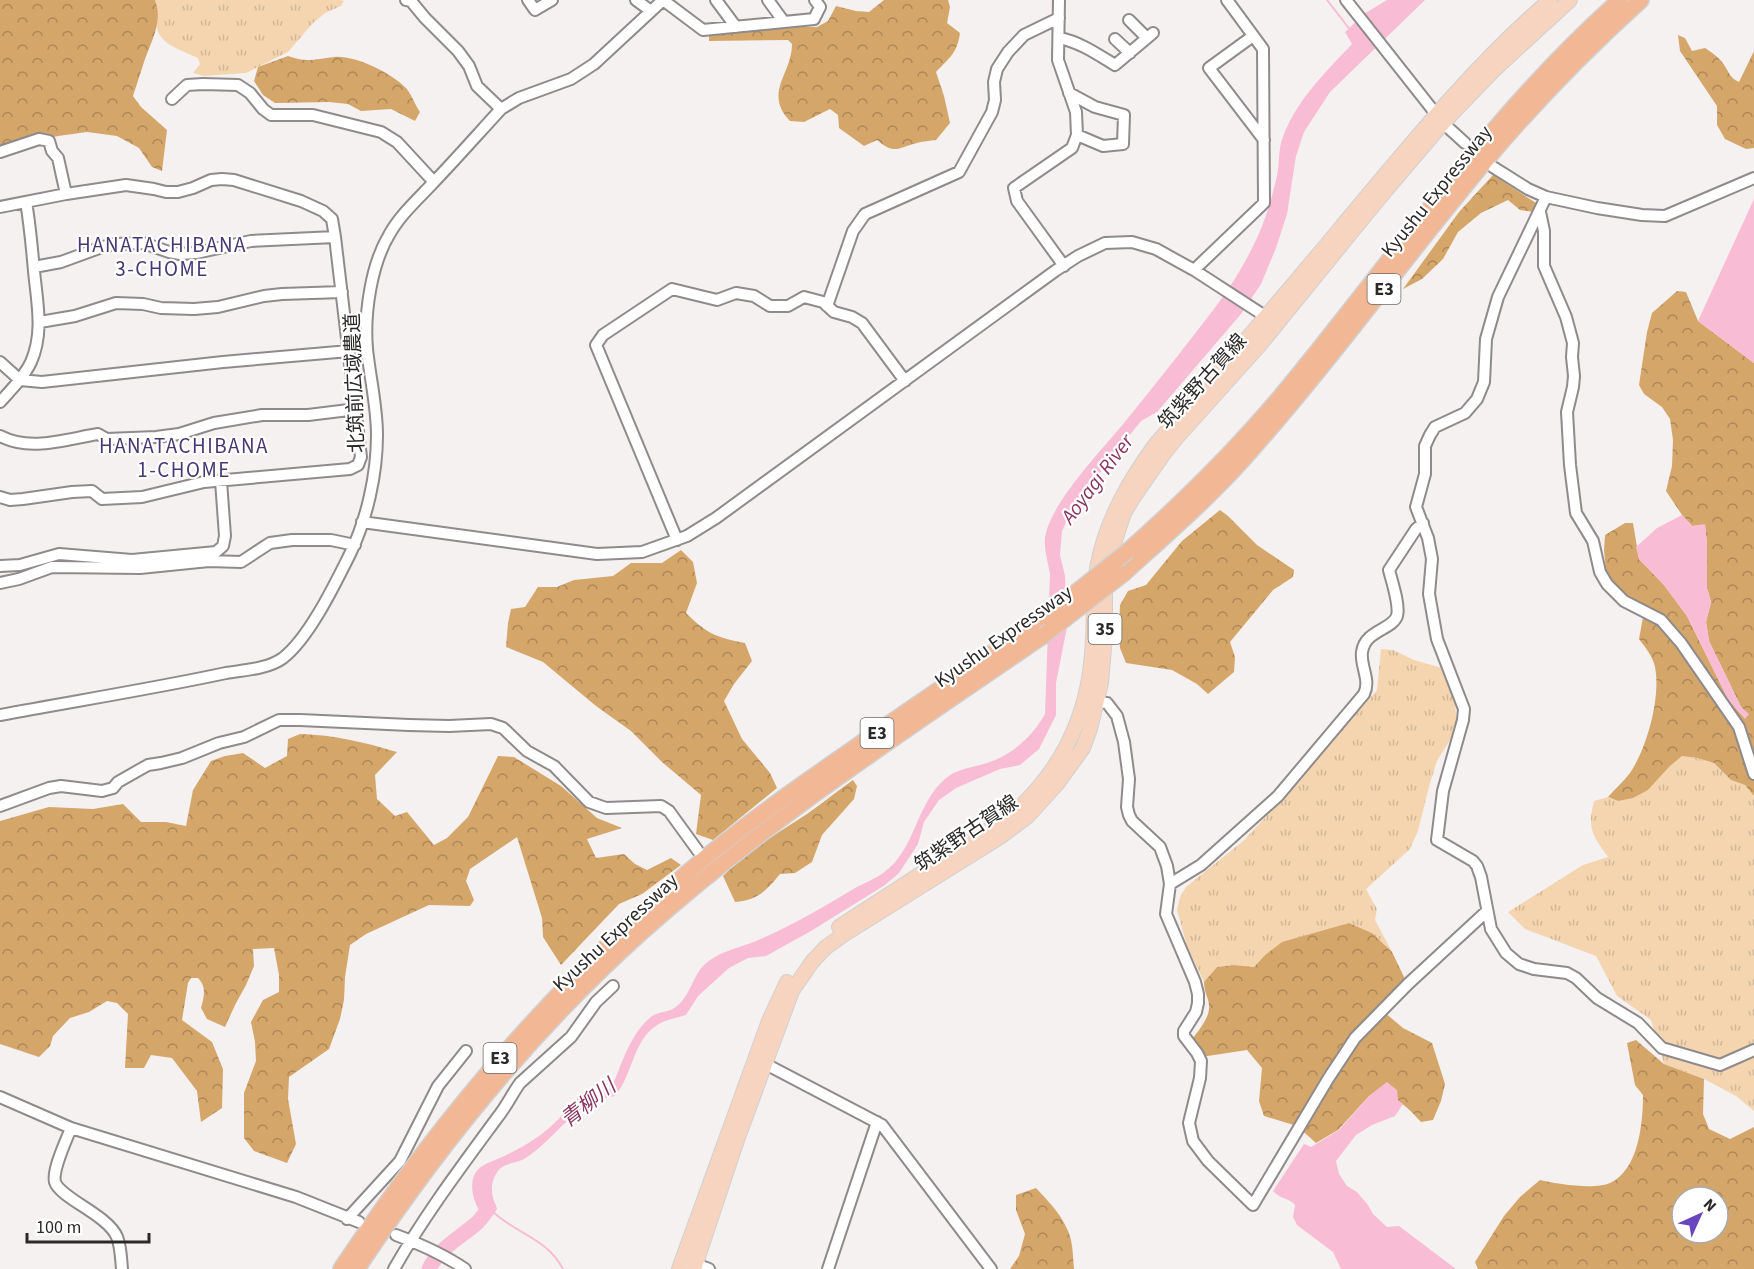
<svg xmlns="http://www.w3.org/2000/svg" width="1754" height="1269" viewBox="0 0 1754 1269" font-family="'Source Sans 3','Noto Sans JP',sans-serif">
<style>
.grass{fill:url(#grass-tufts)}
.forest{fill:url(#forest-crowns);fill-rule:evenodd}
.water{fill:#f8bcd5}
.lines{fill:none;stroke-linecap:round;stroke-linejoin:round}
.stream{stroke:#f8bcd5;stroke-width:2}
.river{stroke:#f8bcd5;stroke-width:15}
.minor-casing{stroke:#8f8b8a;stroke-width:14}
.major-casing{stroke:#d0d0d0;stroke-width:16}
.highway-casing{stroke:#d0d0d0;stroke-width:18}
.minor{stroke:#fff;stroke-width:10}
.major{stroke:#f7d4bf;stroke-width:14}
.highway{stroke:#f2b794;stroke-width:15}
.highway-bridge-casing{stroke:#d0d0d0;stroke-width:18;stroke-linecap:butt}
.highway-bridge{stroke:#f2b794;stroke-width:15}
.labels{text-anchor:middle;stroke-width:4.5;stroke-linejoin:round;paint-order:stroke}
.shield{fill:#fff;stroke:#6b6a69;stroke-width:1.5}
.shield-label{font-size:18px;font-weight:bold;fill:#2b2a29}
.street-label{font-size:20px;fill:#2b2a29;stroke:#fff}
.neighbourhood-label{font-size:21px;letter-spacing:1.5px;fill:#463874;stroke:#fff}
.water-label{font-size:21px;font-style:italic;fill:#89345f;stroke:#fff}
</style>
<defs>
<pattern id="grass-tufts" width="24" height="20" patternUnits="userSpaceOnUse" patternTransform="scale(1.5)"><rect width="24" height="20" fill="#f4d5b0"/><path d="M3 7l-1-3M5 7V3M7 7l1-3M15 17l-1-3M17 17v-4M19 17l1-3" fill="none" stroke="#d1b797"/></pattern>
<pattern id="forest-crowns" width="20" height="18" patternUnits="userSpaceOnUse" patternTransform="scale(1.5)"><rect width="20" height="18" fill="#d5a66a"/><path d="M2 6a3 3 0 1 1 6 0M12 15a3 3 0 1 1 6 0" fill="none" stroke="#ad8757"/></pattern>
</defs>
<rect width="100%" height="100%" fill="#f5f1f0"/>
<!-- grass -->
<path class="grass" d="M155,0H341L344,1L341,6L325,13L312,24L288,52L246,73L204,76L193,73L200,64L198,58C185,52 159,44 157,28C155,18 159,10 155,0Z
M1381,649L1393,650L1414,660L1442,668L1454,697L1457,721L1450,740L1437,761L1430,783L1418,831L1410,849L1366,889L1377,909L1375,920L1392,952L1372,933L1349,923L1305,936L1265,955L1254,967L1234,965L1217,967L1204,982L1187,946L1177,910L1180,897L1186,887L1242,842L1301,780L1320,755L1377,690Z
M1682,756L1697,758L1714,763L1731,780L1745,785L1754,796V1111L1736,1096L1704,1079L1664,1064L1651,1020L1617,996L1596,956L1525,929L1508,912L1583,865L1608,857C1592,835 1587,828 1594,801L1608,797L1618,801L1648,790L1669,767Z"/>
<!-- forest -->
<path class="forest" d="M0,0H155C163,21 152,40 145,59C141,71 137,84 133,96L141,107L167,130L162,171L152,167L139,148L117,136L87,132L58,136L32,142L0,146Z
M884,0H948L950,7L947,23L960,33C957,54 949,58 936,72L944,96L950,123L936,140C930,141 923,141 917,143C898,148 894,155 877,140L864,146L839,128L838,115L830,109L804,122L790,121C763,93 792,74 792,44L788,40L709,41V32L778,26L817,27L828,21L836,6L856,11L869,12Z
M1678,35L1685,38L1692,51L1705,48C1711,52 1717,56 1722,62C1728,69 1729,78 1739,82L1754,51V148L1746,149L1725,139L1717,125V106L1680,51Z
M288,56C306,63 315,59 334,57C355,55 391,73 406,88C412,95 415,105 420,112L415,121L391,109L361,111L348,104L329,102L275,103L263,95L254,81L258,67Z
M1493,175L1536,203L1533,212L1520,210L1508,200L1481,213L1458,232L1443,259L1422,279L1403,289L1459,212Z
M1677,291L1686,292L1698,321L1754,363V796L1745,785L1731,780L1714,763L1697,758L1682,756L1669,767L1648,790L1633,798L1618,801L1608,797C1615,789 1624,781 1630,773C1647,748 1661,697 1655,667C1653,657 1646,648 1639,639L1644,612L1607,581L1604,550L1605,535L1625,523H1633L1639,559L1664,585L1687,616L1729,701L1748,714L1741,707L1709,641L1706,622L1711,602L1707,588V544L1705,525L1692,526L1682,515L1666,491L1672,466L1673,440L1670,419L1662,407L1644,394L1639,385L1647,332L1652,313Z
M1220,510L1228,516L1257,545L1294,570L1293,577L1273,590L1230,642L1235,657L1234,672L1208,694L1197,684L1172,670L1126,663L1120,648L1119,629L1120,605L1128,591L1146,585L1182,541Z
M681,550L693,562L697,583L686,613C706,633 717,638 745,643L752,661L734,684L724,701L742,739L770,773L777,788L713,840L696,834L701,795L662,762L631,731L596,706L543,662L506,647L508,623L511,609L525,607L538,587H557L574,580L613,576L631,563H662Z
M300,734C335,735 363,742 397,752L375,775L377,799L395,816L407,812L434,845L447,838L468,817L498,756L514,757L561,786L597,818L622,828L587,839L596,858L624,854L635,864L647,870L671,858L681,865L642,894L619,904L561,965L543,937L542,918L517,837L470,869L466,881L474,900L470,906L429,905L366,934L350,945L345,977L344,1000L340,1019L329,1049L289,1077L288,1099L296,1144L287,1163L254,1151L244,1138V1093L256,1061L255,1042L251,1022L263,1000L279,992V975L274,948L253,949L254,966L246,985L235,1005L225,1027L207,1019L201,1008C204,997 207,987 198,978H191L188,983L182,1020L212,1042L223,1069L222,1108L201,1122L197,1091L172,1058L151,1055L144,1068H125L128,1014L117,1003L107,1001L89,1012L70,1018L53,1036L50,1046L39,1057L0,1044V821L49,807L93,809L123,804L141,822H166L186,826L193,790L211,761L225,756L243,753L265,768L287,756L288,739Z
M853,780L857,786L854,799L822,835L812,862L795,873L780,874C766,891 758,900 735,902L723,876C747,851 778,833 807,814C823,803 837,791 853,780Z
M1349,923L1372,933L1392,952L1405,979L1399,994L1384,1012L1403,1028L1432,1043L1445,1084L1441,1101L1433,1120L1421,1122C1401,1100 1399,1100 1370,1095L1338,1130L1316,1143L1297,1126L1264,1116L1259,1101L1262,1068L1247,1050L1201,1057L1193,1038C1199,1030 1210,1017 1209,1006C1209,998 1204,993 1204,982L1217,967L1234,965L1254,967L1265,955L1282,942Z
M1636,1040L1664,1064L1704,1079L1703,1114L1709,1129L1730,1139L1754,1127V1269H1478L1475,1262L1504,1216L1520,1197L1540,1180C1557,1184 1594,1190 1610,1183C1639,1170 1643,1122 1643,1095L1635,1085L1627,1043ZM1682,1197H1718V1233H1682Z
M1036,1188C1050,1203 1066,1219 1071,1240C1073,1249 1073,1259 1074,1269H1010L1019,1256L1025,1234L1016,1210V1195Z"/>
<!-- water -->
<path class="water" d="M1387,0H1425L1330,92L1304,132L1296,156L1287,214L1276,248L1261,284L1241,314L1157,412L1141,421L1074,505L1062,531L1060,555L1065,576L1067,627L1056,683V715L1039,749L1020,765L1000,769L956,788L939,800L924,822L918,844L899,873L885,885L811,931L766,956L748,958L729,968L698,996L686,1015C678,1018 667,1019 659,1024C633,1038 633,1075 615,1096C607,1098 599,1099 592,1103C566,1116 549,1144 524,1159C514,1164 501,1163 496,1174C489,1186 492,1197 497,1209L485,1218C475,1208 467,1185 476,1172C482,1163 495,1161 504,1156C515,1151 526,1145 536,1138C551,1129 571,1106 582,1093L607,1090L612,1087C622,1063 631,1032 652,1016C660,1011 671,1012 677,1006C690,996 693,975 705,964C721,950 744,947 763,938C795,924 825,906 855,888C864,883 875,879 883,873C916,850 915,805 945,779C956,769 974,767 987,763C1012,755 1032,737 1045,714L1050,574C1048,562 1044,550 1045,538C1050,503 1102,450 1124,423C1156,384 1187,344 1217,305C1242,271 1263,233 1273,192C1275,184 1277,177 1278,170C1279,161 1279,151 1281,143C1293,103 1325,73 1352,44L1345,32L1364,14Z
M1754,199V363L1698,321Z
M1682,515L1692,526L1705,524L1707,544V588L1711,602L1706,622L1709,641L1741,707L1749,714L1745,719L1729,701L1687,616L1664,585L1639,559L1636,547L1657,528Z
M1387,1082L1397,1090L1398,1100L1403,1104L1395,1116L1372,1125L1356,1135L1336,1161L1339,1174L1347,1186L1357,1192L1368,1205L1373,1214L1387,1227L1399,1226L1456,1269H1341L1333,1252L1297,1225L1293,1217L1295,1205C1288,1197 1281,1200 1273,1191L1304,1144L1311,1147L1339,1130L1370,1095Z"/>
<g class="lines">
<!-- stream -->
<path class="stream" d="M1327,0L1351,31
M492,1211C516,1234 547,1238 563,1269"/>
<!-- river -->
<path class="river" d="M429,1269C438,1249 461,1237 477,1223C481,1219 485,1213 489,1208L483,1201"/>
<!-- minor casing -->
<g class="minor-casing">
<path id="minor" d="M406,0L411,1L425,18L458,51L469,66L477,86L501,109
M528,0L535,10L552,0
M636,0L651,11
M663,0L703,30L814,19L820,7L815,0
M716,0L736,27
M768,0L784,22
M1059,0L1058,60L1076,112L1077,135L1072,148L1014,188L1017,201L1064,266
M1346,0L1443,123L1465,143
M1129,20L1147,38
M1253,36L1209,68L1264,140
M1059,38C1080,42 1097,54 1115,65L1153,33
M1115,39L1130,53
M1069,93L1095,107L1124,115L1123,144L1103,146L1077,135
M172,99L187,85L203,84L238,85L250,93L263,109L271,115H313L381,132L397,142L434,182
M0,152L39,139L49,141L52,151L58,158L66,194
M1493,167L1528,189L1546,197L1597,208L1642,215L1665,216L1754,178
M1546,197L1498,297L1486,339L1484,382L1477,399L1465,413L1435,427L1430,435L1425,446V474L1416,507L1428,538L1432,559L1429,594L1437,639L1464,709L1463,720L1443,791L1437,840L1473,861L1477,866L1481,877L1491,929L1506,953L1519,964L1534,969L1567,973L1576,978L1597,998L1638,1023L1662,1048L1720,1065L1754,1050
M0,207L66,194L126,185L154,189L166,192H178L193,188L211,180L222,179L234,180L301,201L323,211L332,219L335,237L361,457L358,465L350,469L204,482L142,497L102,499L92,491L72,492L23,499L10,500L0,497
M1540,212L1544,231V266L1566,317L1573,343L1572,357L1574,376L1573,387L1567,412L1570,465L1576,513L1593,541L1600,572L1607,584L1624,601L1661,620L1681,643L1739,727L1754,774
M34,267L61,262L102,247L116,244L143,243L169,252L180,254L196,253L251,241L335,237
M1194,270L1264,203L1263,49L1227,0
M827,306L853,231L865,214L959,172L992,112L995,100L994,82L997,69L1008,52L1024,35L1059,18
M40,322L75,316L116,303L143,304L161,308L194,309L218,307L264,296L282,294L342,292
M0,362L20,380L42,382L223,362L349,351
M0,402C11,390 24,377 31,362C44,333 37,302 34,271C32,248 30,225 26,202
M0,436C30,452 66,439 98,434L107,439L156,437L179,434L214,423L262,415H308L357,409
M362,522L597,554L642,552L687,536L716,518L1055,271L1078,256L1105,243L1132,242L1156,249L1194,270L1271,320
M677,540L596,345L603,335L672,289L717,300L736,293L754,296L770,306H788L804,297L823,302L834,312L852,317L862,323L905,381
M0,566L20,565L59,554L132,560L216,552L223,546L225,536L221,481
M0,583L19,579L52,567L140,568L209,561L241,562L270,543L292,540H331L355,545
M1098,702L1107,703L1117,716L1124,742L1129,779L1127,807L1129,815L1132,821L1160,847L1167,866L1170,884L1166,914L1195,982L1198,994V1003L1196,1012L1184,1031V1036L1197,1053L1201,1061L1200,1078L1189,1123L1193,1141L1208,1161L1253,1205L1328,1079L1355,1038L1408,984L1486,912
M0,715C75,701 151,689 226,673C244,670 268,669 283,658C309,638 335,584 350,554C367,519 377,474 377,435C377,406 370,378 367,349C364,314 371,265 389,235C400,215 418,199 433,183C456,159 478,134 501,109L519,98L571,79L594,64L663,0
M0,806L49,788L61,786L102,791L113,788L118,782L148,765L161,763L182,758L219,743L244,737L279,720H300L409,725L449,726L491,724L503,728L527,751L554,766L589,802L606,808L661,806L669,811L698,851
M1170,884L1201,865L1278,796L1364,694C1371,680 1360,666 1362,652C1365,630 1392,630 1397,616C1400,605 1392,582 1389,570L1416,529L1423,523
M758,1060L882,1125L991,1269
M0,1097L71,1128L296,1197L359,1222
M71,1128C66,1141 52,1170 55,1182C60,1198 108,1215 117,1237C121,1247 121,1259 122,1269
M347,1219L400,1161L438,1086L466,1051
M396,1235C420,1244 443,1254 465,1269
M683,1259L709,1269
M394,1269C424,1216 461,1167 497,1118C506,1107 512,1094 520,1083L571,1037L596,1002L613,986
M828,1269L877,1122"/>
</g>
<!-- major casing -->
<g class="major-casing">
<path id="major" d="M839,927L1010,816C1060,773 1087,720 1092,654C1095,623 1092,594 1098,563C1107,519 1129,481 1155,445C1217,374 1278,303 1338,231C1405,151 1471,68 1550,0
M679,1269L769,1021L787,982
M694,1269L737,1140L792,991L812,962L825,948L843,935L1000,837L1028,816L1057,784L1083,748L1090,729L1101,683L1105,636V582L1110,556L1118,531L1124,513L1133,498L1165,452L1179,435L1258,347L1376,202L1443,123L1495,69L1570,0"/>
</g>
<!-- highway casing -->
<g class="highway-casing">
<path id="highway" d="M1128,551C1182,503 1234,452 1281,396C1392,263 1489,116 1620,0
M1123,574C1165,536 1209,498 1247,455C1335,356 1412,247 1498,146C1543,94 1590,46 1641,0
M341,1269C446,1111 564,974 711,853C764,810 820,772 876,733C932,694 988,656 1045,617
M357,1269C438,1146 534,1028 644,930C768,819 908,729 1044,635"/>
</g>
<!-- minor -->
<use href="#minor" class="minor"/>
<!-- major -->
<use href="#major" class="major"/>
<!-- highway -->
<use href="#highway" class="highway"/>
<!-- highway-bridge casing -->
<g class="highway-bridge-casing">
<path id="highway-bridge" d="M1045,617L1128,551
M1044,635L1123,574"/>
</g>
<!-- highway-bridge -->
<use href="#highway-bridge" class="highway-bridge"/>
</g>
<g class="labels">
<!-- shield labels -->
<g class="shield">
<rect x="1367.5" y="274" width="33" height="30" rx="4.5"/>
<rect x="1088.5" y="614" width="33" height="30" rx="4.5"/>
<rect x="860.5" y="718" width="33" height="30" rx="4.5"/>
<rect x="483.5" y="1043" width="33" height="30" rx="4.5"/>
</g>
<g class="shield-label">
<text x="1384" y="295">E3</text>
<text x="1105" y="635">35</text>
<text x="877" y="739">E3</text>
<text x="500" y="1064">E3</text>
</g>
<!-- street labels -->
<g class="street-label">
<text transform="translate(1436 191) rotate(-51)" y="7">Kyushu Expressway</text>
<text transform="translate(1202 381) rotate(-48)" y="7">筑紫野古賀線</text>
<text transform="translate(354 383) rotate(-92)" y="7">北筑前広域農道</text>
<text transform="translate(1003 636) rotate(-35)" y="7">Kyushu Expressway</text>
<text transform="translate(966 833) rotate(-34)" y="7">筑紫野古賀線</text>
<text transform="translate(615 932) rotate(-43)" y="7">Kyushu Expressway</text>
</g>
<!-- neighbourhood labels -->
<g class="neighbourhood-label">
<text x="162" y="252">HANATACHIBANA<tspan x="162" dy="24">3-CHOME</tspan></text>
<text x="184" y="453">HANATACHIBANA<tspan x="184" dy="24">1-CHOME</tspan></text>
</g>
<!-- water labels -->
<g class="water-label">
<text transform="translate(1097 479) rotate(-53)" y="7">Aoyagi River</text>
<text transform="translate(588 1103) rotate(-38)" y="7">青柳川</text>
</g>
</g>
<!-- north arrow -->
<g transform="translate(1700 1215) rotate(45)"><circle r="28" fill="#ffffff" stroke="#aaaaa9" stroke-width="1.5"/>
<path d="M0-4.5L10 22L0 15L-10 22Z" fill="#6946bf"/>
<text y="-9" font-size="16" font-weight="bold" text-anchor="middle" fill="#2b2a29">N</text>
</g>
<!-- scale -->
<path d="M27 1233v9h122v-9" fill="none" stroke="#2b2a29" stroke-width="3"/>
<text x="36" y="1233" font-size="18" fill="#2b2a29" stroke="#ffffff" stroke-width="4.5" paint-order="stroke">100 m</text>
</svg>
